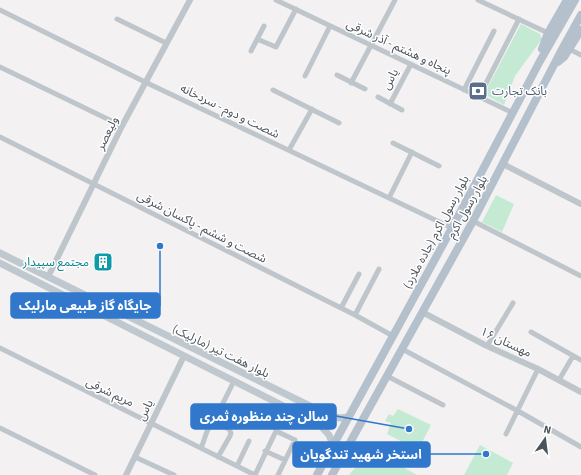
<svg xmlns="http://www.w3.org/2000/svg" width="581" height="475" viewBox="0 0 581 475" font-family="'Source Sans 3','Noto Sans Arabic',sans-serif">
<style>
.green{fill:#c5ead3}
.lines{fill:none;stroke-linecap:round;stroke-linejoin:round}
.minor{stroke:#bec5cb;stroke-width:5}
.tertiary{stroke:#bec5cb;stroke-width:6}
.secondary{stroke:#bfc7cf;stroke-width:7}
.primary{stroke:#b4c0cb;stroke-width:8}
.labels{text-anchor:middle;stroke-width:3;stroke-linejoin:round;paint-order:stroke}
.street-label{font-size:12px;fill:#4b545c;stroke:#fff}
.service-label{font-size:12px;fill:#4e5e75;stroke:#fff;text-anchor:start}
.culture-label{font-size:12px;fill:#0d838f;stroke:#fff;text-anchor:end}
.leader{fill:none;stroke:#3178cc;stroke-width:1.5}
.callout-dot{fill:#3178cc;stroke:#fff;stroke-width:1.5}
.callout{fill:#3178cc;stroke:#3178cc;stroke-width:1.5}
.callout-label{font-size:13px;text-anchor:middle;font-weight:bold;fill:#fff}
</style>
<rect width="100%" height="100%" fill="#f3f1f1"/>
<!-- green -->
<path class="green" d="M521,24L540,34L542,39L515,76L504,105L484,94Z
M496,195L514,204L502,232L482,222Z
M398,409L431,425L418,450L387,434L391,423L385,421L389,414L393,416Z
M480,445L513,463L507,475H464Z
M373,458H387L417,475H349L354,469Z"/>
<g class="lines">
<!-- minor -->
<path class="minor" d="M276,0L513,113
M478,0L548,33
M0,10L145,82L452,228
M117,19L166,43
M257,39L276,47L296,9
M569,49L581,55
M251,51L264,26
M0,67L122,126
M337,75L365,89
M305,76L330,26
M351,83L395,0
M273,90L339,123
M464,90L494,31
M378,97L402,110
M479,97L519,19
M390,104L411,64
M0,137L355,315L393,336
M393,143L439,166
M289,150L312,109
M389,198L412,152
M473,221L581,276
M341,308L359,274
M355,315L379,269
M531,332L581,360
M487,346L513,303
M0,348L255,475L276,431L295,440L278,475
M402,349L518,411L581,447
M387,376L443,405
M559,380L573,356
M220,409L234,381
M0,428L95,475
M506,434L538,369
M201,448C205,440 206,428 213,422L229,429L231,433L230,436L218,457
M265,451L285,460
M135,457L174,475
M237,466L249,441"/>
<!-- tertiary -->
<path class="tertiary" d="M503,164L581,204
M48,277L122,126L190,0
M422,312L487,346L538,369L581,392
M126,475L184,356"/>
<!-- secondary -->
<path class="secondary" d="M0,253L324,413L339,418L349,417
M0,263L319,424L329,435L333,445
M319,424L331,426L333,423L332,419L326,414"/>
<!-- primary -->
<path class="primary" d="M542,49L548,33L567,0
M558,62L564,57L581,30
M317,475L452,228L540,61L575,0
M332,475L473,221L560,53L581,15"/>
</g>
<!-- icons -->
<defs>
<g id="bank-square" transform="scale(1)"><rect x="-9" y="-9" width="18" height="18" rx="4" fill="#5c6f8a" stroke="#fff"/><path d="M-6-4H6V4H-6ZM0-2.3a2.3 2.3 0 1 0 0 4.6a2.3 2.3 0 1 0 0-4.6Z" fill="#fff"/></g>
<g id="building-square" transform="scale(1)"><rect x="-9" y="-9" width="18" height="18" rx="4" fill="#0f9aa8" stroke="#fff"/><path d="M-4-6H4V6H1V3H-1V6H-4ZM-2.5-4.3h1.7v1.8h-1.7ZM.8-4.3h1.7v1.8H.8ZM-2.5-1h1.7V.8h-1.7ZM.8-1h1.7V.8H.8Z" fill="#fff"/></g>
</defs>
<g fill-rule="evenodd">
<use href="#bank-square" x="478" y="91"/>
<use href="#building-square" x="103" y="262"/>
</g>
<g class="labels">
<!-- street labels -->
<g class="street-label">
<text transform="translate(399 47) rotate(25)" y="4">پنجاه و هشتم - آذر شرقی</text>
<text transform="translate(390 79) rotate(-62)" y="4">یاس</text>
<text transform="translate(230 111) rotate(26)" y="4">شصت و دوم - سردخانه</text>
<text transform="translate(107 133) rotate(-64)" y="4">ولیعصر</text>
<text transform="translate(467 207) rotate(-61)" y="4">بلوار رسول اکرم</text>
<text transform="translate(202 227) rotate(27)" y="4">شصت و ششم - پاکسان شرقی</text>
<text transform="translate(436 232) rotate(-62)" y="4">بلوار رسول اکرم (جاده ملارد)</text>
<text transform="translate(506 342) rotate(25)" y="4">مهستان ۱۶</text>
<text transform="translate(221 351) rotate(26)" y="4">بلوار هفت تیر (مارلیک)</text>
<text transform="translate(110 392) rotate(26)" y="4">مریم شرقی</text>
<text transform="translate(145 410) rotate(-64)" y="4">یاس</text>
</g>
<!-- service labels -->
<g class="service-label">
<text x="492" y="95">بانک تجارت</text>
</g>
<!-- culture labels -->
<g class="culture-label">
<text x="89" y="266">مجتمع سپیدار</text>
</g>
</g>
<!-- callouts -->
<path class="leader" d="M160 246L160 306M409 429L336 416M486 454L430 454"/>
<g class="callout-dot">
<circle cx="160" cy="246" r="4"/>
<circle cx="409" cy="429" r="4"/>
<circle cx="486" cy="454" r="4"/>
</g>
<g class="callout">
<rect x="11" y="293" width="149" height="25" rx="4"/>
<rect x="191" y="404" width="145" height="25" rx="4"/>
<rect x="293" y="442" width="137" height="25" rx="4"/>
</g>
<g class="callout-label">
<text x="85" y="310">جایگاه گاز طبیعی مارلیک</text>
<text x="264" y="421">سالن چند منظوره ثمری</text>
<text x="361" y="459">استخر شهید تندگویان</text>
</g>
<!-- north arrow -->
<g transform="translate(545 439) rotate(14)" stroke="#ffffff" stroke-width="3" paint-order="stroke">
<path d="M0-3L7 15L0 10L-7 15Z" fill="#4b545c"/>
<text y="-6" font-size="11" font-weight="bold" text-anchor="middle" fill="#4b545c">N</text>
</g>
</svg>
